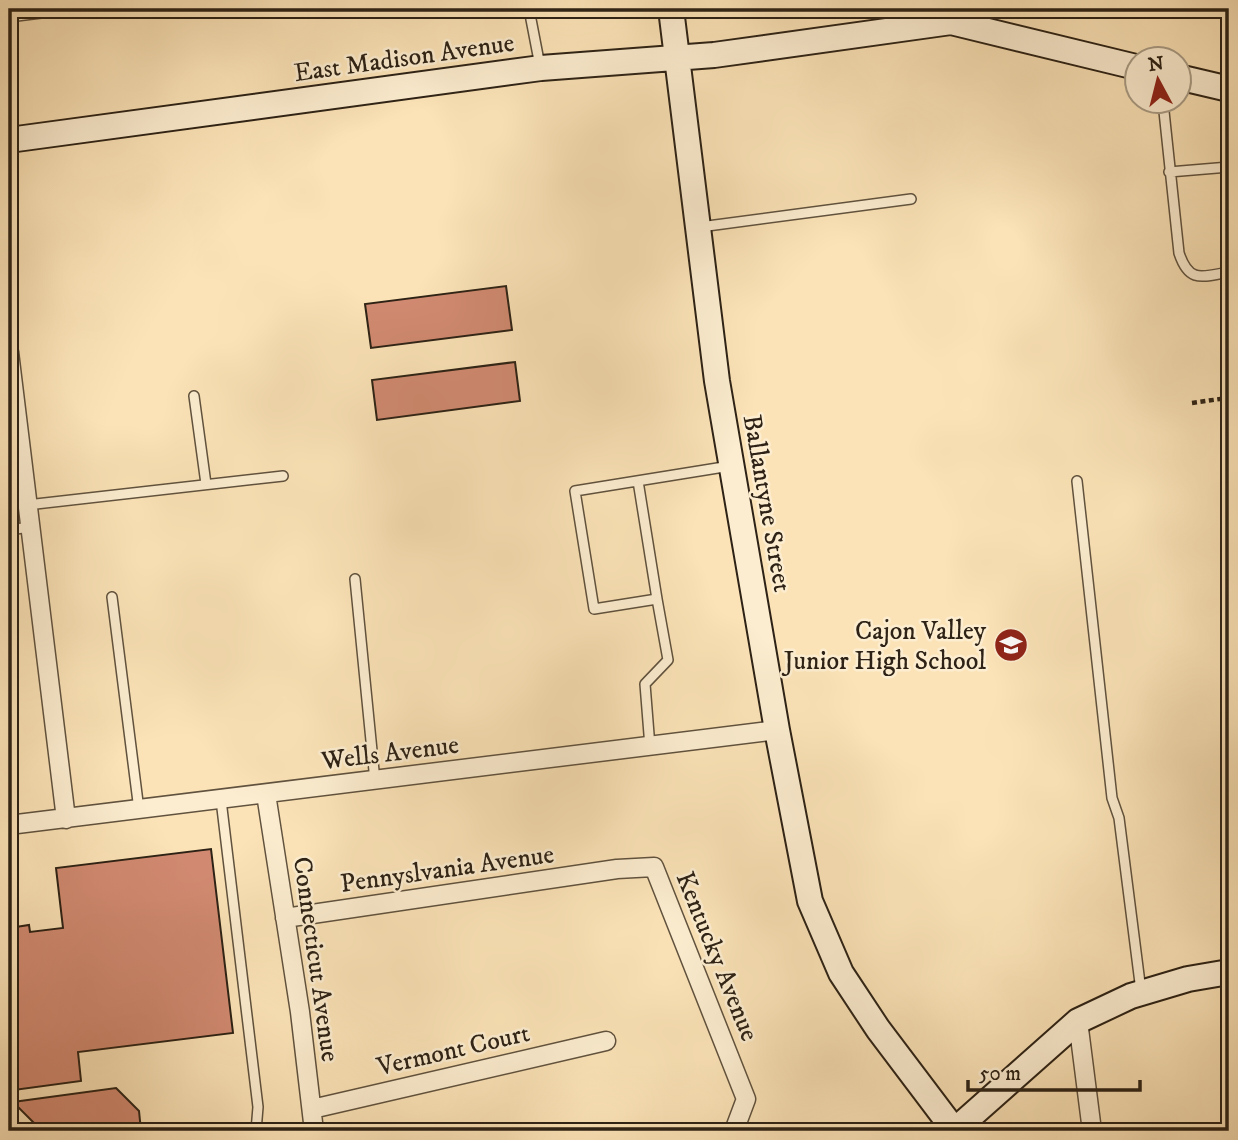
<svg xmlns="http://www.w3.org/2000/svg" width="1238" height="1140" viewBox="0 0 1238 1140" font-family="'IM FELL DW Pica',serif">
<style>
.building{fill:#d18a71;stroke:#2d2215;stroke-width:2}
.lines{fill:none;stroke-linecap:round;stroke-linejoin:round}
.lane-casing{stroke:#60523e;stroke-width:12}
.street-casing{stroke:#60523e;stroke-width:21}
.secondary-casing{stroke:#2d2215;stroke-width:28}
.path{stroke:#2d2215;stroke-width:4.5;stroke-dasharray:5 3.5;stroke-linecap:butt}
.lane{stroke:#fcedd0;stroke-width:9}
.street{stroke:#fcedd0;stroke-width:18}
.secondary{stroke:#fcedd0;stroke-width:24}
.labels{text-anchor:middle;stroke-width:5;stroke-linejoin:round;paint-order:stroke}
.street-label{font-size:26px;fill:#2d2215;stroke:#fcedd0}
.poi-label{font-size:26px;fill:#2d2215;stroke:#fcedd0;text-anchor:end}
</style>
<rect width="100%" height="100%" fill="#fbe3b7"/>
<filter id="stains"><feTurbulence type="fractalNoise" baseFrequency=".00286" numOctaves="4"/><feColorMatrix values="0 0 0 0 .2 0 0 0 0 .09 0 0 0 0 .02 0 0 0 .5 -.17"/></filter>
<radialGradient id="worn" r=".72"><stop offset=".6" stop-color="#630" stop-opacity="0"/><stop offset="1" stop-color="#630" stop-opacity=".3"/></radialGradient>
<!-- building -->
<path class="building" d="M506,286L512,330L371,348L365,304Z
M515,362L520,401L377,420L372,380Z
M211,849L233,1033L78,1052L81,1081L14,1090L9,1086V928L29,925L30,932L63,928L56,868Z
M116,1088L139,1111L141,1131H42L13,1102Z"/>
<g class="lines">
<!-- lane casing -->
<g class="lane-casing">
<path id="lane" d="M529,9L540,66
M9,17L73,9
M1163,102L1179,253C1189,283 1201,277 1229,272
M1169,172L1229,167
M700,227L911,199
M194,396L206,484
M638,481L657,599
M1077,481L1112,798L1119,818L1141,991
M27,505L283,476
M9,530L30,527
M355,579L375,781
M112,597L139,810
M650,747L645,684L668,660L657,599L594,609L575,491L730,466
M221,800L258,1107L256,1131"/>
</g>
<!-- street casing -->
<g class="street-casing">
<path id="street" d="M9,352L66,819
M266,794L300,1012L314,1131
M9,825L777,730
M285,918L617,869L654,867L746,1099L734,1131
M1078,1021L1092,1131
M312,1109L606,1041"/>
</g>
<!-- secondary casing -->
<g class="secondary-casing">
<path id="secondary" d="M671,9L717,381L777,730L810,901L841,973L878,1029L955,1131
M1178,77L1229,89
M9,140L541,68L714,55L951,22L1136,67
M954,1131L1078,1021L1131,996L1188,979L1229,972"/>
</g>
<!-- path -->
<path class="path" d="M1192,403L1227,398L1223,373L1229,372"/>
<!-- lane -->
<use href="#lane" class="lane"/>
<!-- street -->
<use href="#street" class="street"/>
<!-- secondary -->
<use href="#secondary" class="secondary"/>
</g>
<!-- icons -->
<defs>
<g id="school-disc" transform="scale(1.75)"><circle r="9.5" fill="#8f2418" stroke="#fcedd0"/><path d="M0-5L7-2L0 1L-7-2ZM-4 1L0 2.5L4 1V4Q0 6-4 4Z" fill="#fff"/></g>
</defs>
<g fill-rule="evenodd">
<use href="#school-disc" x="1011" y="645"/>
</g>
<g class="labels">
<!-- street labels -->
<g class="street-label">
<text transform="translate(404 57) rotate(-8)" y="9">East Madison Avenue</text>
<text transform="translate(768 503) rotate(80)" y="9">Ballantyne Street</text>
<text transform="translate(390 752) rotate(-7)" y="9">Wells Avenue</text>
<text transform="translate(447 868) rotate(-8)" y="9">Pennyslvania Avenue</text>
<text transform="translate(718 956) rotate(68)" y="9">Kentucky Avenue</text>
<text transform="translate(317 959) rotate(82)" y="9">Connecticut Avenue</text>
<text transform="translate(453 1049) rotate(-13)" y="9">Vermont Court</text>
</g>
<!-- poi labels -->
<g class="poi-label">
<text x="986" y="639">Cajon Valley<tspan x="986" dy="30">Junior High School</tspan></text>
</g>
</g>
<!-- margin -->
<rect width="1238" height="1140" fill="none" stroke="#fbe3b7" stroke-width="35"/>
<rect x="10" y="10" width="1217" height="1119" fill="none" stroke="#2d2215" stroke-width="3.5"/>
<rect x="18" y="18" width="1203" height="1105" fill="none" stroke="#2d2215" stroke-width="2"/>
<!-- north arrow -->
<g transform="translate(1158 80) rotate(353)"><circle r="33" fill="#fcedd0" stroke="#a99c85" stroke-width="2"/>
<path d="M0-5L12 26L0 18L-12 26Z" fill="#8f2418"/>
<text y="-10" font-size="19" font-weight="bold" text-anchor="middle" fill="#2d2215">N</text>
</g>
<!-- scale -->
<path d="M968 1080v10h172v-10" fill="none" stroke="#2d2215" stroke-width="3.5"/>
<text x="979" y="1080" font-size="21" fill="#2d2215" stroke="#fcedd0" stroke-width="5" paint-order="stroke">50 m</text>
<rect width="100%" height="100%" filter="url(#stains)"/>
<rect width="100%" height="100%" fill="url(#worn)"/>
</svg>
